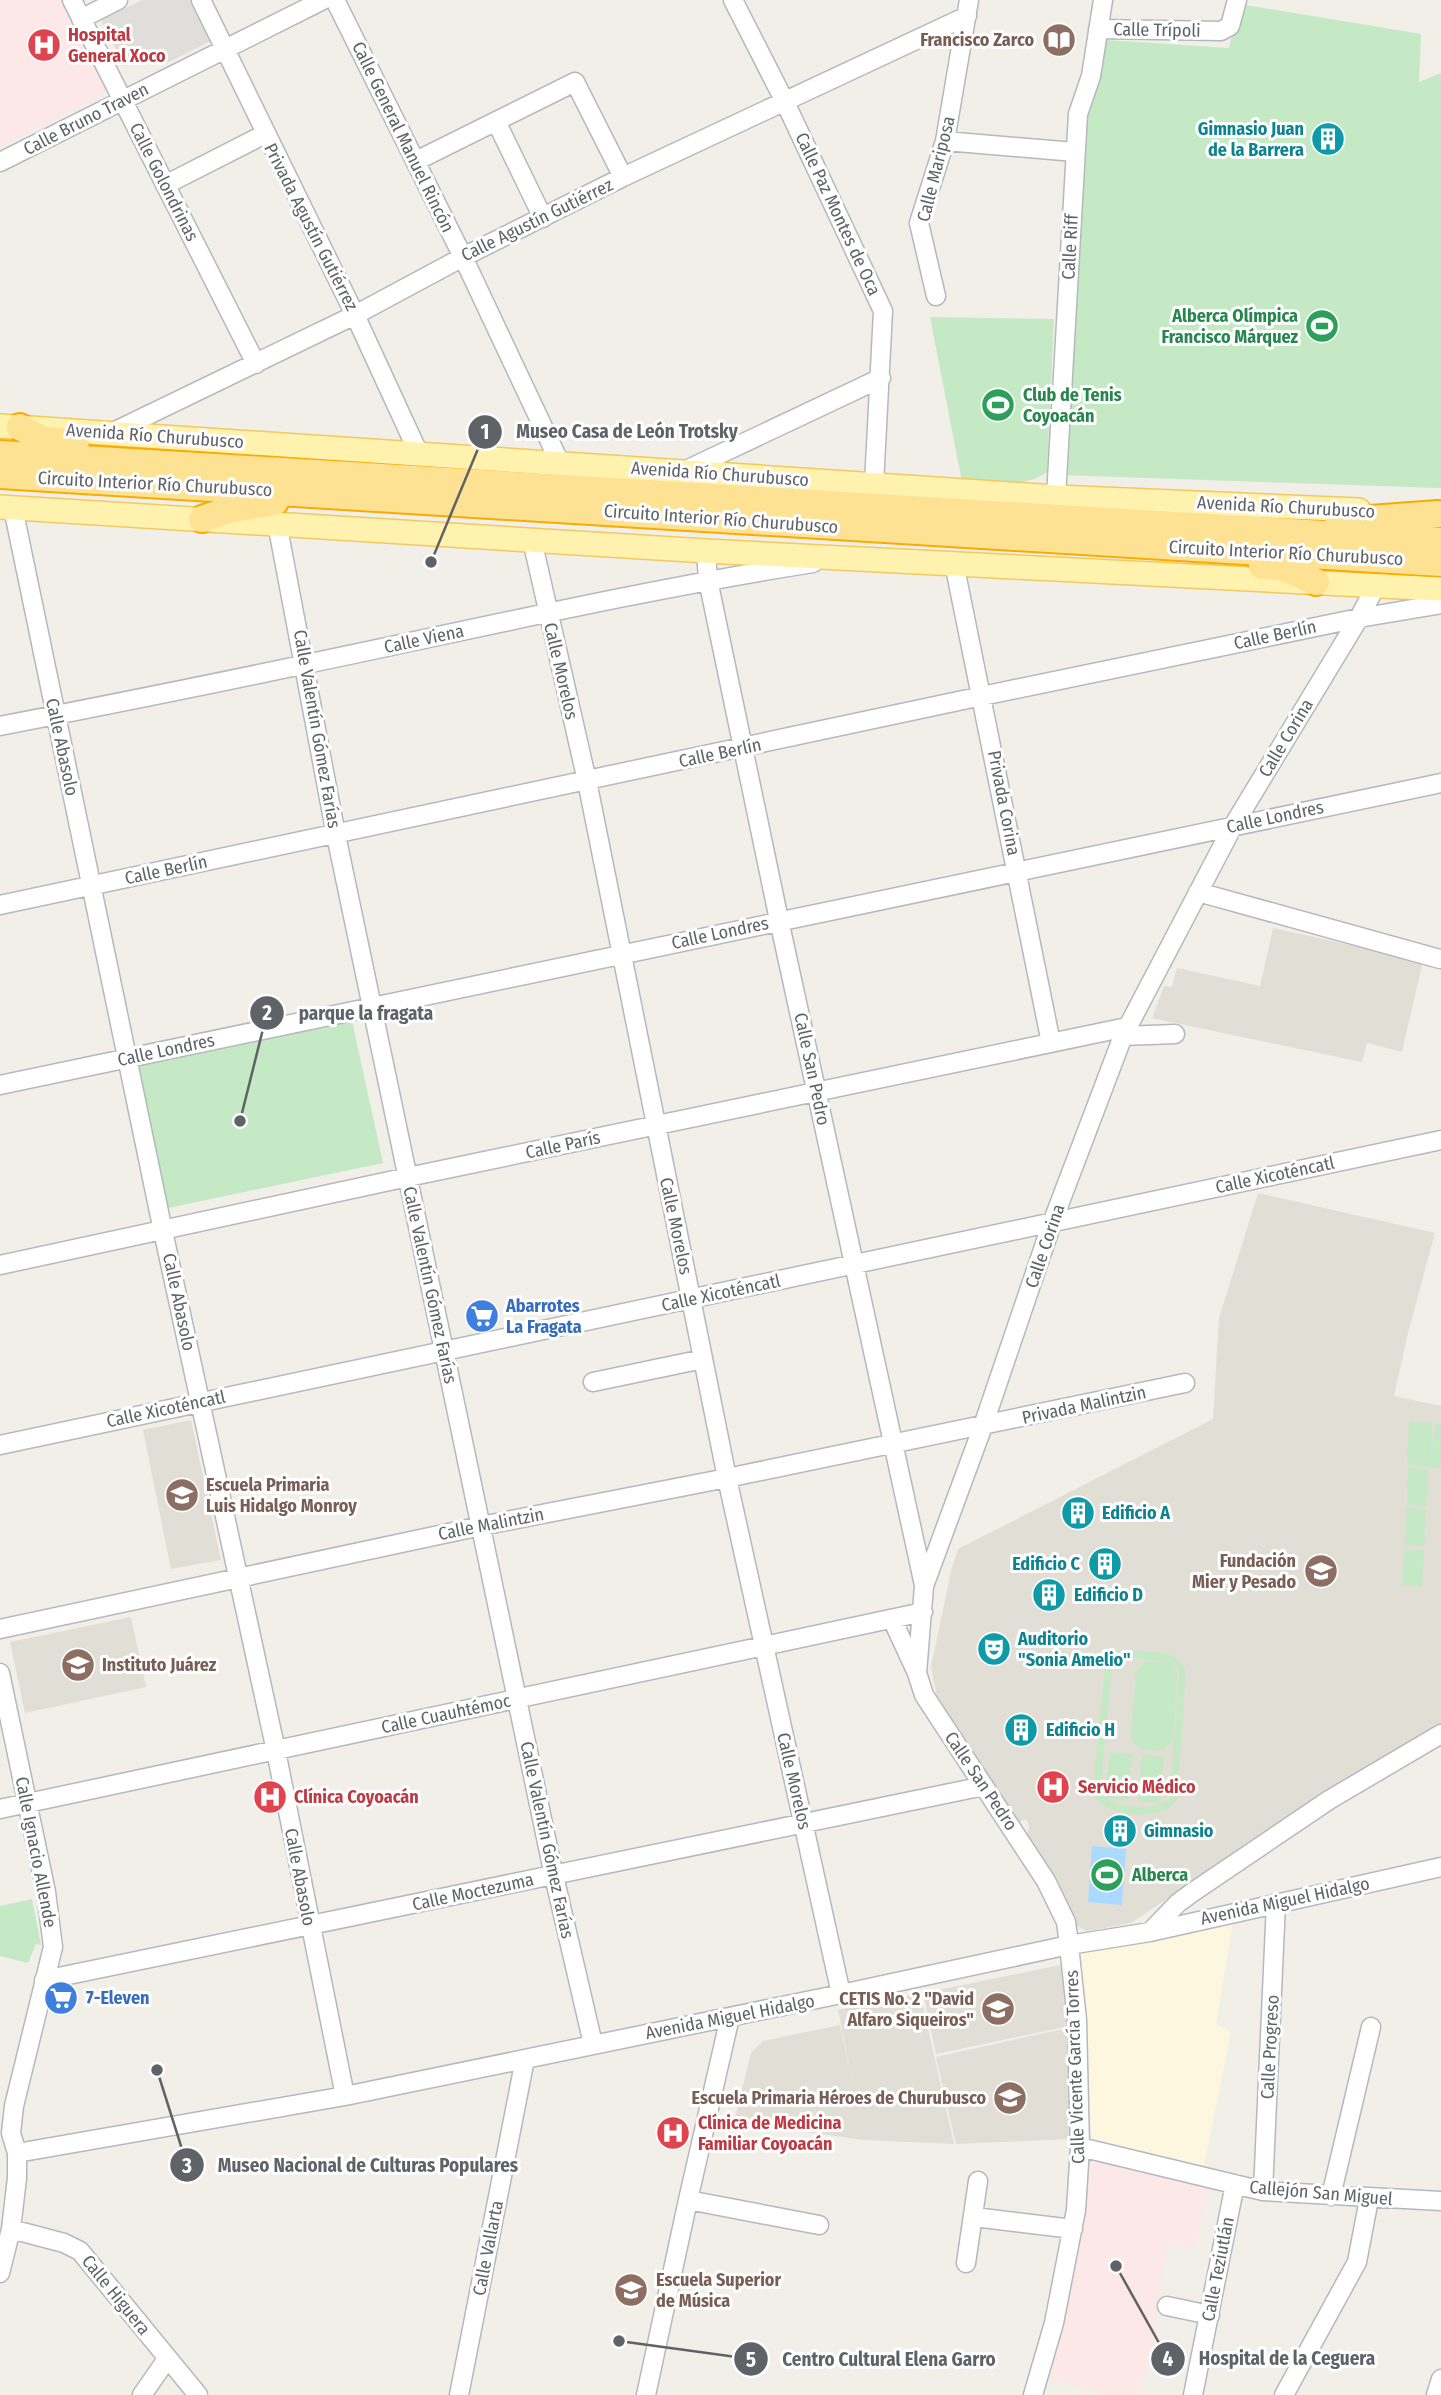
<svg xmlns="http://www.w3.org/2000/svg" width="1441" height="2395" viewBox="0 0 1441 2395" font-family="'Fira Sans Condensed',sans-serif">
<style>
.commercial{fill:#fef7e0}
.industrial{fill:#e0deda}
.education{fill:#e1ded6}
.medical{fill:#fce8e6}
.green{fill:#c5e8c5;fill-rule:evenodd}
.water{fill:#aadaff}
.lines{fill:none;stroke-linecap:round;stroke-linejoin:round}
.minor-casing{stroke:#b5b8bc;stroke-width:21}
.major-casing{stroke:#f2c960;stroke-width:26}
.highway-casing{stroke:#f9ab00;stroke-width:30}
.minor{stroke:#fff;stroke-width:18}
.major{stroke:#fff2af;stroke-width:23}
.highway{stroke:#fde293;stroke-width:26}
.labels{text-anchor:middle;stroke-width:6;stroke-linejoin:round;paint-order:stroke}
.street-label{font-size:18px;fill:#5f6368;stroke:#fff}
.health-label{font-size:18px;font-weight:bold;fill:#be3a42;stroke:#fff;text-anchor:start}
.education-label{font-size:18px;font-weight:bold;fill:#785e54;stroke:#fff;text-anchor:end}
.culture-label{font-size:18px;font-weight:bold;fill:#0d838f;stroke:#fff;text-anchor:start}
.leisure-label{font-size:18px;font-weight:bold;fill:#27864d;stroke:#fff;text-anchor:start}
.shop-label{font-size:18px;font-weight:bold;fill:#366cbe;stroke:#fff;text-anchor:start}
.leader{fill:none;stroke:#5f6368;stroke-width:2.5}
.callout-dot{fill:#5f6368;stroke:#fff;stroke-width:2.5}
.mark-label{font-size:21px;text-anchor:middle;font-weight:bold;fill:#fff}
.callout-label{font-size:19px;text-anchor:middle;font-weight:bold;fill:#5f6368;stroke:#fff;stroke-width:6;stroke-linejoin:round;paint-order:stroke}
</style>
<rect width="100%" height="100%" fill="#f1efe8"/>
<!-- commercial -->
<path class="commercial" d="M1233,1920L1216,2024L1231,2032L1204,2166L1092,2145L1079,1953Z"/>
<!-- industrial -->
<path class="industrial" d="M142,0H193L213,40L167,63L159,49L124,66L101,20Z"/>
<!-- education -->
<path class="education" d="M1273,928L1423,961L1402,1052L1367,1043L1362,1062L1152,1018L1164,986L1172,987L1177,968L1260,986Z
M1258,1193L1435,1233L1408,1333L1394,1396L1441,1406V1728L1328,1791L1131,1923L1087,1931L1071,1923L1044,1861L1027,1837L1029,1825L1026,1819L1017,1823L939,1707L931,1667L952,1567L958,1549L1213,1419L1219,1318Z
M191,1420L221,1560L171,1569L143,1430Z
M131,1617L146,1687L25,1713L10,1642Z
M1061,1965L1074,2025L936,2054L923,1993Z
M920,1993L954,2144L864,2140L734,2122L751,2053L763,2041L840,2025L853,2084L838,2010Z
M1072,2027L1074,2139L956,2144L936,2057Z"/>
<!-- medical -->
<path class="medical" d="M0,0H66L110,90L0,147Z
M1082,2150L1209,2181L1194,2249L1168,2244L1160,2283L1154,2342L1137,2395H1106L1040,2375Z"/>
<!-- green -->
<path class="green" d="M1239,4L1421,34L1419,82L1441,73V488L1060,475L1083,117L1106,40L1229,48Z
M930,317L1054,319L1047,472C1024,489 989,482 962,482Z
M352,1021L383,1163L168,1208L136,1066Z
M1409,1421L1432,1422L1431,1458L1436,1423L1441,1424V1468L1407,1465Z
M1408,1468L1428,1469L1426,1506L1407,1505Z
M1406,1508L1426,1509L1424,1546L1405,1545Z
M1404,1549L1424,1550L1422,1587L1402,1586Z
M1131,1651C1149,1652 1181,1649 1186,1673L1177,1798C1168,1823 1099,1818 1093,1792L1105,1666C1110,1655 1119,1653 1131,1651ZM1131,1658L1168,1663L1145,1662L1136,1671L1131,1738C1136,1751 1151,1751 1164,1750L1173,1741L1177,1674L1170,1663L1178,1669L1179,1673L1170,1797C1161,1813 1107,1809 1100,1791L1112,1668L1120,1660Z
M1110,1752L1132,1754L1128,1800L1105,1798Z
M1142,1755L1164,1757L1160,1803L1138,1801Z
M32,1899L41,1945L36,1944L28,1963L0,1956V1906Z"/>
<!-- water -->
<path class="water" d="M1092,1846L1126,1849L1122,1905L1088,1902Z"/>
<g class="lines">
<!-- minor casing -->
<g class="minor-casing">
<path id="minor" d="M72,0L256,364
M201,0L355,315L419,454
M335,0L463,257L560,463
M733,0L785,102L883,311L874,484
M81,19L118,0
M1098,29L1221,31L1230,26L1237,0
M496,121L543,218
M945,141L1075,152
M416,161L575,82L623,177
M0,162L323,0
M165,185L265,134
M936,296L919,223L945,141L969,0
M111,433L355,315L463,257L623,177L967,16
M682,472L881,378
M1056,497L1078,114L1091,76L1103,0
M13,508L163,1231L276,1751L345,2096
M277,523L336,835L554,1876L593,2044
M532,540L587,781L727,1478L841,1994
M706,551L708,580L779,920L924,1585
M954,563L1051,1043
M0,726C102,706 204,686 306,664C475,629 642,590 813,563
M1198,892L1440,959
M0,905L982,696L1359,618L1441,604
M1123,1036L1175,1034
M0,1085L1441,783
M0,1265L408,1177L1127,1027
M593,1382L703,1359
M0,1445L1441,1140
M892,1619L917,1673
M0,1629L481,1526L727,1478L1185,1383
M0,1673L46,1892L53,1947L14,2106L11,2133L17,2153V2178L11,2229L0,2273
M0,1809L923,1612
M1150,1932L1178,1903L1193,1892L1329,1800L1441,1734
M44,1980L984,1786
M1080,2147L1263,2191L1441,2201
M17,2153L345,2096L841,1994L1069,1945L1150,1932L1441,1867
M1263,2191L1276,1903
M1331,2196L1371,2027
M688,2200L819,2225
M974,2217L1073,2229
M11,2229L64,2243L80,2251L198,2395
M966,2263L978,2181
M1167,2306L1210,2315
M142,2395L167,2359
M459,2395L525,2059
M646,2395L688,2200L730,2017
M1033,2395L1054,2323L1076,2210L1080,2147L1077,2020L1069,1945L1066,1922L1046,1881L924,1695L917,1673L924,1586L983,1426L1052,1223L1123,1036L1233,826L1359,618L1376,586
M1193,2395L1235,2184
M1284,2395L1357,2262L1369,2199
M1436,2395L1441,2379"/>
</g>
<!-- major casing -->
<g class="major-casing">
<path id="major" d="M0,426L1056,497L1359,510
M0,507L706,551L1441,589"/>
</g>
<!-- highway casing -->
<g class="highway-casing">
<path id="highway" d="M20,427L43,440L76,442
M0,454L1441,541
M0,475L1441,563
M1338,518L1370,519L1438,514
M202,519L228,510L275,502
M1262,566L1282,567L1316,582"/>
</g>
<!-- minor -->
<use href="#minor" class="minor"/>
<!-- major -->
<use href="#major" class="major"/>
<!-- highway -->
<use href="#highway" class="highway"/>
</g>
<!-- icons -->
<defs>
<g id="library-disc" transform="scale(1.75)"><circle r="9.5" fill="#8d6e63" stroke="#fff"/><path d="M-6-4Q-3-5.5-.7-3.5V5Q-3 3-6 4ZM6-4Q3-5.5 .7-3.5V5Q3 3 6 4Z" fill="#fff"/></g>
<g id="hospital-disc" transform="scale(1.75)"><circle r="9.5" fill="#e0444e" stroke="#fff"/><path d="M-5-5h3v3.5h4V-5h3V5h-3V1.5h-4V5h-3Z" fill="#fff"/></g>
<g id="building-disc" transform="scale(1.75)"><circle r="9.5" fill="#0f9aa8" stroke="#fff"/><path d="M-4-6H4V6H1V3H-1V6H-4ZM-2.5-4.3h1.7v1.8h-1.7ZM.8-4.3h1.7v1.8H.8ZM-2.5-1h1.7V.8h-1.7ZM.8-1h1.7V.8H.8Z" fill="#fff"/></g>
<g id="stadium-disc" transform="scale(1.75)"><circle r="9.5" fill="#2e9e5b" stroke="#fff"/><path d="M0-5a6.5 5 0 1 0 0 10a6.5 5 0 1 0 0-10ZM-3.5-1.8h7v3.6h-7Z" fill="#fff"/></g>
<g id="supermarket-disc" transform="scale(1.75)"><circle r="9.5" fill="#3f7fe0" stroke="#fff"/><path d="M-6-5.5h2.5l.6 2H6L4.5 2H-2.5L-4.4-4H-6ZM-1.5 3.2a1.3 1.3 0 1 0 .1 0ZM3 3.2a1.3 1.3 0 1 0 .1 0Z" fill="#fff"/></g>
<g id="school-disc" transform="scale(1.75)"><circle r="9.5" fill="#8d6e63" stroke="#fff"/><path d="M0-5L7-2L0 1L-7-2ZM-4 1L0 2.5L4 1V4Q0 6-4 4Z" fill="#fff"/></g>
<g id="theatre-disc" transform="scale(1.75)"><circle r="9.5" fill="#0f9aa8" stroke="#fff"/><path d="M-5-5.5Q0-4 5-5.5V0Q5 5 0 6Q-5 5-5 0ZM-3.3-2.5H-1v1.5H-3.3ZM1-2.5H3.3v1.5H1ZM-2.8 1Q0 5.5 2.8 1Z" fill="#fff"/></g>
<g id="university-disc" transform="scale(1.75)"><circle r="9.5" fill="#8d6e63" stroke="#fff"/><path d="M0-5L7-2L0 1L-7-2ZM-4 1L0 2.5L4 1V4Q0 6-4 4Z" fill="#fff"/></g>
</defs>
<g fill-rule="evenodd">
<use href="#library-disc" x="1059" y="40"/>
<use href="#hospital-disc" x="44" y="45"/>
<use href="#building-disc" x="1328" y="139"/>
<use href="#stadium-disc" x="1322" y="326"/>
<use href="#stadium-disc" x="998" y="405"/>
<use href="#supermarket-disc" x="482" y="1316"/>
<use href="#school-disc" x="182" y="1495"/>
<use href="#building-disc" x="1078" y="1513"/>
<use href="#building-disc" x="1105" y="1564"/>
<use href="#school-disc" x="1321" y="1571"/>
<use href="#building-disc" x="1049" y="1595"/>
<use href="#theatre-disc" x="994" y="1649"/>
<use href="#school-disc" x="78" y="1665"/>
<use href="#building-disc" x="1021" y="1730"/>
<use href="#hospital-disc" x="1053" y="1787"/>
<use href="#hospital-disc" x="270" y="1797"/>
<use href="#building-disc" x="1120" y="1831"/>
<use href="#stadium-disc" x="1107" y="1875"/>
<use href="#supermarket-disc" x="61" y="1998"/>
<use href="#school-disc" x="998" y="2009"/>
<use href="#school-disc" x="1010" y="2098"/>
<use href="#hospital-disc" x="673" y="2133"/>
<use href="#university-disc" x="631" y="2290"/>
</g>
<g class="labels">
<!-- street labels -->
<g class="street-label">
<text transform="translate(1157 30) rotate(1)" y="6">Calle Trípoli</text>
<text transform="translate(86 119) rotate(-27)" y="6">Calle Bruno Traven</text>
<text transform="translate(403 137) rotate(64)" y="6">Calle General Manuel Rincón</text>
<text transform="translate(936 169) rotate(-76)" y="6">Calle Mariposa</text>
<text transform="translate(164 182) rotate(63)" y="6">Calle Golondrinas</text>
<text transform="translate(838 214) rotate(65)" y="6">Calle Paz Montes de Oca</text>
<text transform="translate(537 220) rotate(-26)" y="6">Calle Agustín Gutiérrez</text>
<text transform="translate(311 227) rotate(63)" y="6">Privada Agustín Gutiérrez</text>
<text transform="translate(1070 247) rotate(-87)" y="6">Calle Riff</text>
<text transform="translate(155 436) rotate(4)" y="6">Avenida Río Churubusco</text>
<text transform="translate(720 474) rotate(4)" y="6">Avenida Río Churubusco</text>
<text transform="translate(155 484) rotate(3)" y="6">Circuito Interior Río Churubusco</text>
<text transform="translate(1286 507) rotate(3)" y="6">Avenida Río Churubusco</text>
<text transform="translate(721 519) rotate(4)" y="6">Circuito Interior Río Churubusco</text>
<text transform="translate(1286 553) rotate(3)" y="6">Circuito Interior Río Churubusco</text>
<text transform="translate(1275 635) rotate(-12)" y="6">Calle Berlín</text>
<text transform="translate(424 639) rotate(-12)" y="6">Calle Viena</text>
<text transform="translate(561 671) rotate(77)" y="6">Calle Morelos</text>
<text transform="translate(317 729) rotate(80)" y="6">Calle Valentín Gómez Farías</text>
<text transform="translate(1286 738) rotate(-59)" y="6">Calle Corina</text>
<text transform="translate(62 747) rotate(78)" y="6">Calle Abasolo</text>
<text transform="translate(720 753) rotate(-12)" y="6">Calle Berlín</text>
<text transform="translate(1004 803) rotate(79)" y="6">Privada Corina</text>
<text transform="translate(1275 817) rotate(-12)" y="6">Calle Londres</text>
<text transform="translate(166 870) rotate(-12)" y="6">Calle Berlín</text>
<text transform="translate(720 933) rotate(-12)" y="6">Calle Londres</text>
<text transform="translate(166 1050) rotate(-12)" y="6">Calle Londres</text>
<text transform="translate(812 1069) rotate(78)" y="6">Calle San Pedro</text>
<text transform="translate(563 1145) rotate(-12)" y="6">Calle París</text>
<text transform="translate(1275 1175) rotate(-12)" y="6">Calle Xicoténcatl</text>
<text transform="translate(676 1226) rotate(78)" y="6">Calle Morelos</text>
<text transform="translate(1045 1246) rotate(-71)" y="6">Calle Corina</text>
<text transform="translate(430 1285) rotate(78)" y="6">Calle Valentín Gómez Farías</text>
<text transform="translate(721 1293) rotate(-12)" y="6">Calle Xicoténcatl</text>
<text transform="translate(179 1302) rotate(78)" y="6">Calle Abasolo</text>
<text transform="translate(1084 1405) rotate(-12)" y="6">Privada Malintzin</text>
<text transform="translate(166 1409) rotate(-12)" y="6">Calle Xicoténcatl</text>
<text transform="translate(491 1524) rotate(-11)" y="6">Calle Malintzin</text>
<text transform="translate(446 1714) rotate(-12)" y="6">Calle Cuauhtémoc</text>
<text transform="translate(794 1781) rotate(77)" y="6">Calle Morelos</text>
<text transform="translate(981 1781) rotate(56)" y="6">Calle San Pedro</text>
<text transform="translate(547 1840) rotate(78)" y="6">Calle Valentín Gómez Farías</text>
<text transform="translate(36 1852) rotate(79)" y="6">Calle Ignacio Allende</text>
<text transform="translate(300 1877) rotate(79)" y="6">Calle Abasolo</text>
<text transform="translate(473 1892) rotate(-12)" y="6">Calle Moctezuma</text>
<text transform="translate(1285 1901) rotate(-12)" y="6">Avenida Miguel Hidalgo</text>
<text transform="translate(730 2017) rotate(-11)" y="6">Avenida Miguel Hidalgo</text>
<text transform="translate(1270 2047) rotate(-87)" y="6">Calle Progreso</text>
<text transform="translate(1075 2067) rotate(-92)" y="6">Calle Vicente García Torres</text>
<text transform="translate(1321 2193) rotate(5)" y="6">Callejón San Miguel</text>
<text transform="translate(488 2248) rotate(-79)" y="6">Calle Vallarta</text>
<text transform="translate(1218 2269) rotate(-79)" y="6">Calle Teziutlán</text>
<text transform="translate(116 2295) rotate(51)" y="6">Calle Higuera</text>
</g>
<!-- health labels -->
<g class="health-label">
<text x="68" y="41">Hospital<tspan x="68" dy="21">General Xoco</tspan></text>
<text x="1078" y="1793">Servicio Médico</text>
<text x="294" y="1803">Clínica Coyoacán</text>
<text x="698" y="2129">Clínica de Medicina<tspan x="698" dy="21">Familiar Coyoacán</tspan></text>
</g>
<!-- education labels -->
<g class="education-label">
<text x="1034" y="46">Francisco Zarco</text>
<text x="206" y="1491" text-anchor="start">Escuela Primaria<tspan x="206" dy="21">Luis Hidalgo Monroy</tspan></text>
<text x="1296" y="1567">Fundación<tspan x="1296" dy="21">Mier y Pesado</tspan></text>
<text x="102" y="1671" text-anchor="start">Instituto Juárez</text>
<text x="974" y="2005">CETIS No. 2 "David<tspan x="974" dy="21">Alfaro Siqueiros"</tspan></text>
<text x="986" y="2104">Escuela Primaria Héroes de Churubusco</text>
<text x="656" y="2286" text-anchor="start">Escuela Superior<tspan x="656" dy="21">de Música</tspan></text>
</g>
<!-- culture labels -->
<g class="culture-label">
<text x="1304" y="135" text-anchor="end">Gimnasio Juan<tspan x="1304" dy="21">de la Barrera</tspan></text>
<text x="1102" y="1519">Edificio A</text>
<text x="1080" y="1570" text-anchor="end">Edificio C</text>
<text x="1074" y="1601">Edificio D</text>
<text x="1018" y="1645">Auditorio<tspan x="1018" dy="21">"Sonia Amelio"</tspan></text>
<text x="1046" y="1736">Edificio H</text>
<text x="1144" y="1837">Gimnasio</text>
</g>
<!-- leisure labels -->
<g class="leisure-label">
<text x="1298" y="322" text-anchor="end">Alberca Olímpica<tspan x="1298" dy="21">Francisco Márquez</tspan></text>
<text x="1023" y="401">Club de Tenis<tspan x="1023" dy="21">Coyoacán</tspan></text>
<text x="1132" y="1881">Alberca</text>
</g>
<!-- shop labels -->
<g class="shop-label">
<text x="506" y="1312">Abarrotes<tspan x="506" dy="21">La Fragata</tspan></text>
<text x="86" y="2004">7-Eleven</text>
</g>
</g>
<!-- callouts -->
<path class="leader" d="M431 562L485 432M240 1121L267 1013M157 2070L187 2165M1116 2266L1168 2359M619 2341L751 2359"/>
<g class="callout-dot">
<circle cx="431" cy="562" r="7"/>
<circle cx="240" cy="1121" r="7"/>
<circle cx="157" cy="2070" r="7"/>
<circle cx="1116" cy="2266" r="7"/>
<circle cx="619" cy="2341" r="7"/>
<circle cx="485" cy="432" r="18"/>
<circle cx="267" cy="1013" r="18"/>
<circle cx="187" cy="2165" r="18"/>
<circle cx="1168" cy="2359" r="18"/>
<circle cx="751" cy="2359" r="18"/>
</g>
<g class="mark-label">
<text x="485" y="439">1</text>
<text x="267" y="1020">2</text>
<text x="187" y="2173">3</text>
<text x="1168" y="2366">4</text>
<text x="751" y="2367">5</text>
</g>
<g class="callout-label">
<text x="627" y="438">Museo Casa de León Trotsky</text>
<text x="366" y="1020">parque la fragata</text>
<text x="368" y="2172">Museo Nacional de Culturas Populares</text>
<text x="1287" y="2365">Hospital de la Ceguera</text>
<text x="889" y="2366">Centro Cultural Elena Garro</text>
</g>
</svg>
